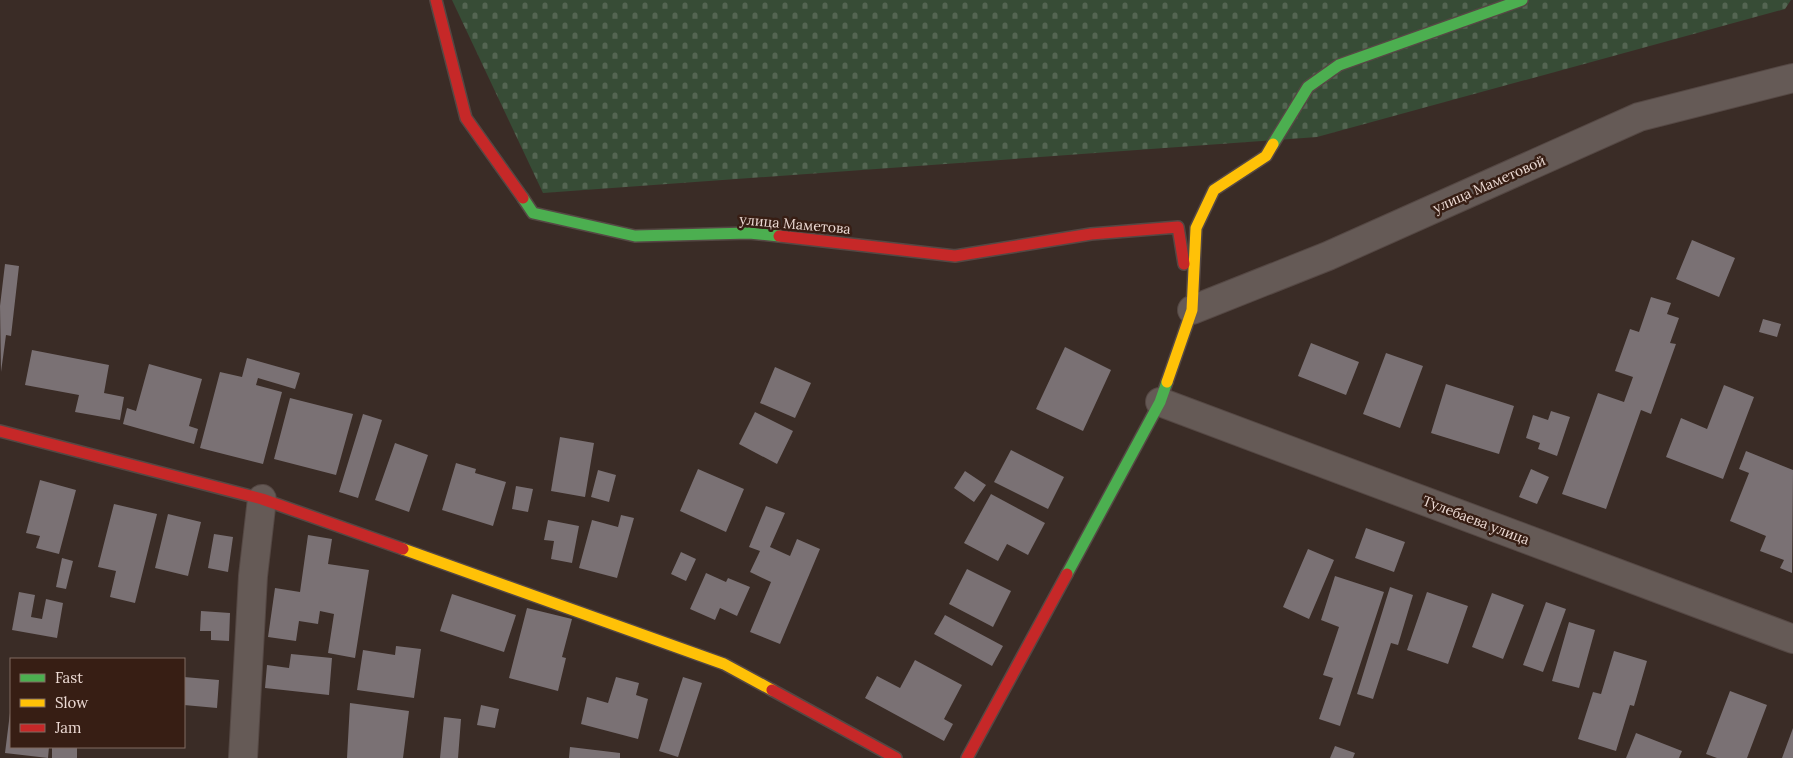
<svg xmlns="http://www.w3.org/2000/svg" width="1793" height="758" viewBox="0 0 1793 758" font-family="Lora,serif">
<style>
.cemetery{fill:url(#cemetery-stones)}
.building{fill:#7a7174}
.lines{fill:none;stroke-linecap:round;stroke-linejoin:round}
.street-casing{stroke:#554844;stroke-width:30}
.fast-casing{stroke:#554844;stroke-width:14}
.slow-casing{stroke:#554844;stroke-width:14}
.jam-casing{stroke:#554844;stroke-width:14}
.street{stroke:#655a56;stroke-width:28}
.fast{stroke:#4caf50;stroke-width:11}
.slow{stroke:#ffc107;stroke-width:11}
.jam{stroke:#c62828;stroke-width:11}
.labels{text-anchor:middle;stroke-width:5;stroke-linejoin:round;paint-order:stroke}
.street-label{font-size:14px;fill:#eddbd5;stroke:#371e14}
</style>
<defs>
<pattern id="cemetery-stones" width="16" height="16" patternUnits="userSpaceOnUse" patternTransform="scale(1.25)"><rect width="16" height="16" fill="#374c36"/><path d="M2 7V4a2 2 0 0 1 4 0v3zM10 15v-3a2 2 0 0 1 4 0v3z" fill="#546552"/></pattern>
</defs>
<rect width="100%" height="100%" fill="#3a2c26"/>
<!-- cemetery -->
<path class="cemetery" d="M452,0H1791L1785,9L1317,137L543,193Z"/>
<!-- building -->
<path class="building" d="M1692,240L1735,258L1719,297L1676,279Z
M5,264L19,266L11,336L6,335L1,372L0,306Z
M1651,297L1671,303L1667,314L1679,318L1670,343L1676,344L1651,414L1641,410L1606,509L1562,494L1598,393L1624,402L1633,377L1615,371L1630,329L1639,332Z
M1763,319L1781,324L1777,337L1759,332Z
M1311,343L1359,362L1346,395L1298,376Z
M1065,347L1111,370L1083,431L1036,409Z
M32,350L109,365L104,393L124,397L120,420L75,412L79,395L25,385Z
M1386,353L1423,366L1400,428L1363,414Z
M247,358L300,373L295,389L258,378L256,385L282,392L263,464L200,448L220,372L242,377Z
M149,364L202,379L189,426L198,429L194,444L123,424L127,408L136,411Z
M775,367L811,383L795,418L760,403Z
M1446,384L1514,406L1499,454L1431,433Z
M1724,385L1754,397L1723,479L1666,457L1681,418L1707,429Z
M290,398L353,414L336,475L274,459Z
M1551,411L1570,417L1557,456L1538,449L1540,443L1526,438L1533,415L1548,420Z
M755,412L793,431L777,464L739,444Z
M363,414L382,420L358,498L339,492Z
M560,437L594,443L585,497L551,491Z
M395,443L428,455L409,512L375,500Z
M1011,450L1064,477L1048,509L994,482Z
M1746,451L1793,470L1792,573L1780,568L1784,560L1760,551L1766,536L1730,521L1749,473L1739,469Z
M456,463L476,469L475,473L506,482L493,526L442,510Z
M698,469L744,489L726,532L680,511Z
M1531,469L1549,477L1537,504L1519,497Z
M598,470L616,475L609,502L591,497Z
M965,471L986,485L974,502L954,488Z
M40,480L76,490L59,554L36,548L40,536L26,533Z
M516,486L533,489L528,512L512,509Z
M991,494L1045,523L1028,555L1007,544L998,561L964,543Z
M114,504L157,514L135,603L110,597L116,571L98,567Z
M766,506L785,513L770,547L790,556L797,539L820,549L780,644L750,632L771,582L750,572L760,551L749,547Z
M168,514L201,522L188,576L155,568Z
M621,515L634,518L617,578L579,568L592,520L618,527Z
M548,520L579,526L572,563L551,559L554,541L544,540Z
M1366,528L1405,542L1394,572L1355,558Z
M214,534L233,537L228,572L208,568Z
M308,535L332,539L328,564L369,570L355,658L328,653L334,614L320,611L318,624L299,621L296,641L268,637L275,588L300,592Z
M1308,549L1334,560L1309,619L1283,607Z
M681,552L696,559L686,581L671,574Z
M62,558L73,561L66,589L56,587Z
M967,569L1011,591L993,627L949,604Z
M706,573L726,582L728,578L750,587L737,616L720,608L715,620L690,609Z
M1335,576L1384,592L1340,726L1319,719L1333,678L1323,675L1339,627L1321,620Z
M1390,587L1413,595L1398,645L1391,643L1373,699L1357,694Z
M19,592L35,595L31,617L42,619L46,599L63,603L57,638L12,630Z
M1427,592L1468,606L1448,664L1407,650Z
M1492,593L1524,605L1503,659L1472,647Z
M452,594L516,615L504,652L440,631Z
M1546,602L1566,609L1543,672L1523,665Z
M527,608L572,619L562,657L566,658L558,691L509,678Z
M201,611L230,613L229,641L211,640V631H200Z
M945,615L1003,646L992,666L934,634Z
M1569,622L1595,630L1579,688L1552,681Z
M396,646L421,649L414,698L357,690L363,650L395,655Z
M1614,651L1647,661L1634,706L1630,705L1616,751L1578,739L1593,692L1601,694Z
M291,654L332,658L329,695L265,688L267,665L289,668Z
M915,660L962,685L944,719L953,724L944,741L865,698L877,676L900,688Z
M184,677L219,680L217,708L184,705Z
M616,677L639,683L636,695L648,699L638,739L581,724L587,697L608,703Z
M683,677L702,683L678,757L659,751Z
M1730,691L1767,705L1747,758H1717L1706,754Z
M350,703L409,711L403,758H347Z
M481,705L499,709L495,728L477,725Z
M10,713L11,747H49L48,758L5,753Z
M444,717L461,719L458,758H440Z
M1793,728V758H1782Z
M1636,733L1682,751L1679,758H1626Z
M1335,746L1355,753L1353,758H1330Z
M52,747H77V758H52Z
M570,747L620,753V758H569Z"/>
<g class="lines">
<!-- street casing -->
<g class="street-casing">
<path id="street" d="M1192,310L1328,256L1639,117L1793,78
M1160,402L1793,639
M243,758L253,576L262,499"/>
</g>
<!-- fast casing -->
<g class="fast-casing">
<path id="fast" d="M1273,144L1308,87L1339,65L1522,0
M523,198L533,213L635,236L749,233L779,236
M1067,574L1160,402L1167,382"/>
</g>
<!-- slow casing -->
<g class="slow-casing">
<path id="slow" d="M1167,382L1192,310L1196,228L1214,190L1266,156L1273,144
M403,549L724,664L772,690"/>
</g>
<!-- jam casing -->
<g class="jam-casing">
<path id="jam" d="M436,0L466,118L523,198
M779,236L955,256L1091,234L1178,227L1184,264
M0,431L262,499L403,549
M772,690L896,758
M967,758L1067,574"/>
</g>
<!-- street -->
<use href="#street" class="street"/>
<!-- fast -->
<use href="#fast" class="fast"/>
<!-- slow -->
<use href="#slow" class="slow"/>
<!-- jam -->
<use href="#jam" class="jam"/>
</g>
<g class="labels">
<!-- street labels -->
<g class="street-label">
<text transform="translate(1489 184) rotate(-24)" y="5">улица Маметовой</text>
<text transform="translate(795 224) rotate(5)" y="5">улица Маметова</text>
<text transform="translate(1476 520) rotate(21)" y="5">Тулебаева улица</text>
</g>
</g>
<!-- legend -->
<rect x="10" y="658" width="175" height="90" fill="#371e14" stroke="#806a61"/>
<rect x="20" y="674" width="25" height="8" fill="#4caf50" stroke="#806a61"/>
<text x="55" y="683" font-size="15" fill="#eddbd5">Fast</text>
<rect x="20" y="699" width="25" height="8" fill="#ffc107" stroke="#806a61"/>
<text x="55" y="708" font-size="15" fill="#eddbd5">Slow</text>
<rect x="20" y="724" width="25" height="8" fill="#c62828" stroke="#806a61"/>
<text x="55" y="733" font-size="15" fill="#eddbd5">Jam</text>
</svg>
